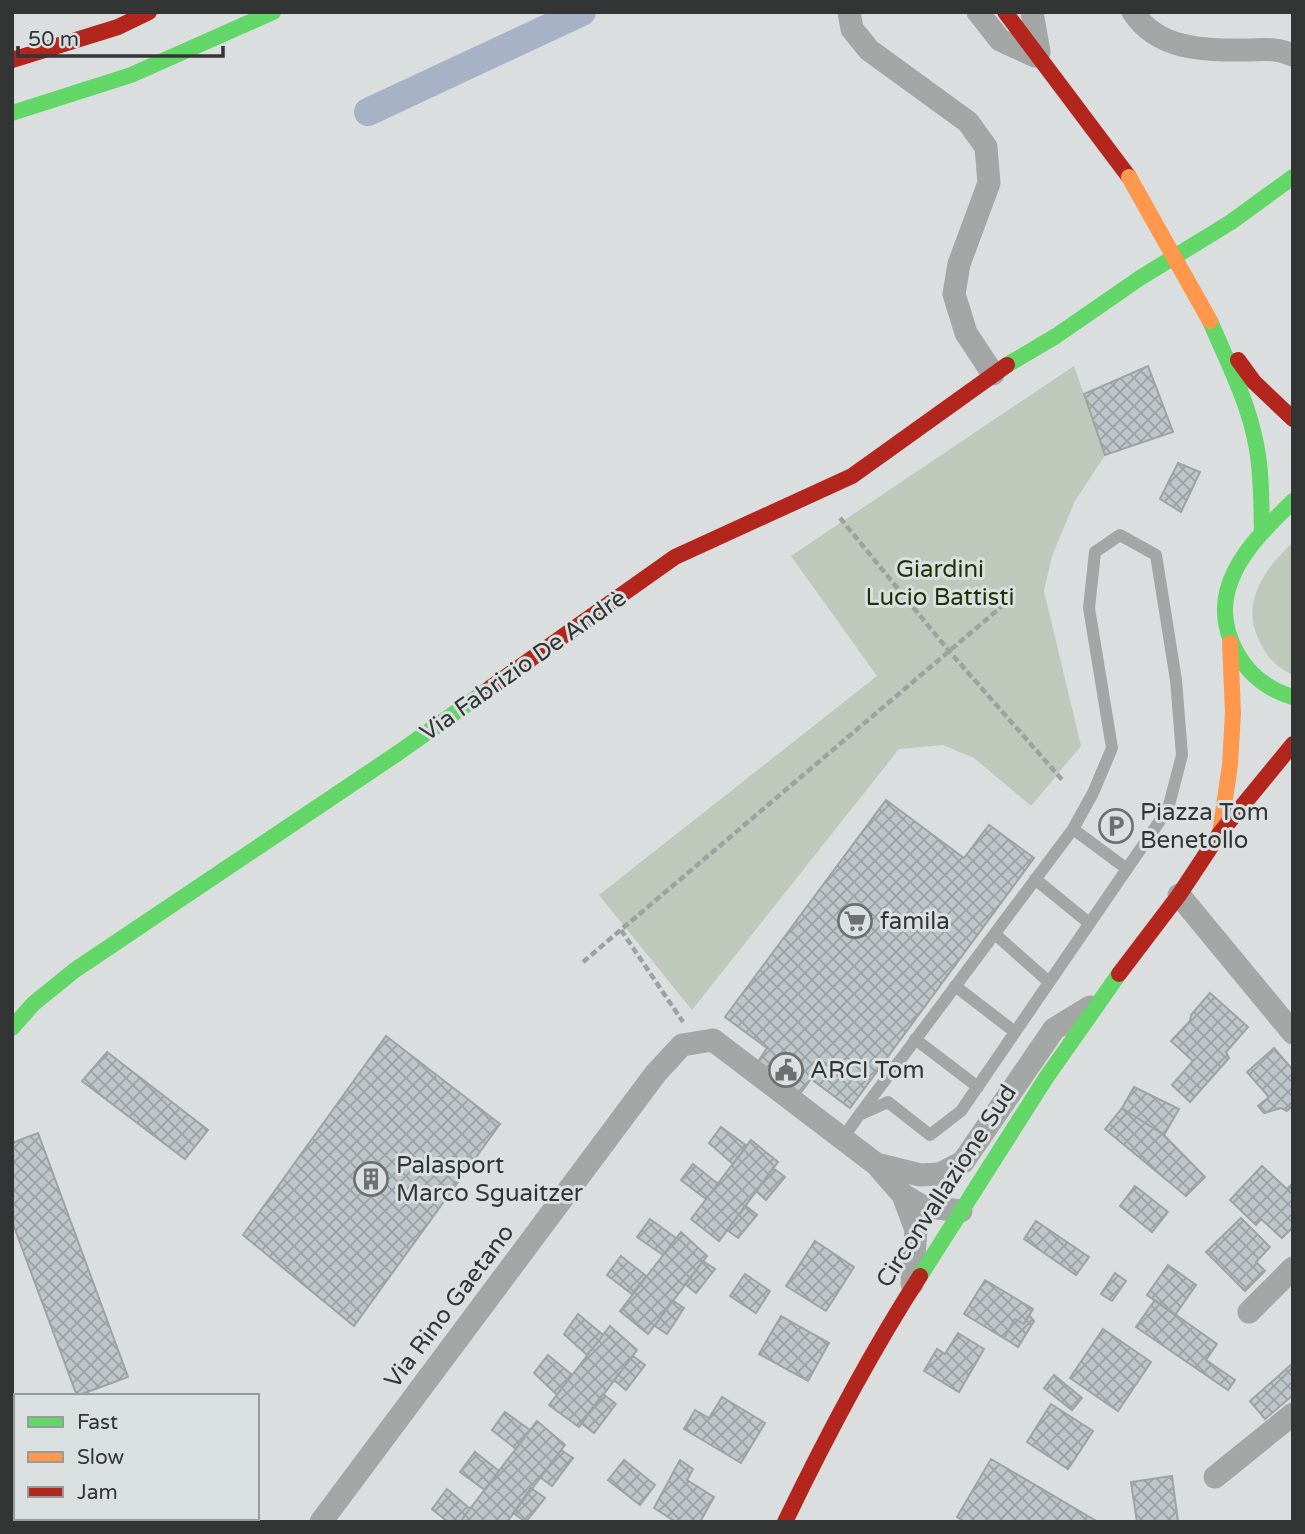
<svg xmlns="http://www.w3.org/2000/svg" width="1305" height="1534" viewBox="0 0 1305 1534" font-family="'Varela Round',sans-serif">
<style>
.green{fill:#bec8bb}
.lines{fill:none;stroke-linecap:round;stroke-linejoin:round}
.canal{stroke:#a7b2c6;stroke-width:28}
.building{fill:url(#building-cross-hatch);stroke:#9fa2a2;stroke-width:2}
.path{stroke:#9fa0a0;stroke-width:4.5;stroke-dasharray:7 3.5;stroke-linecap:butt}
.lane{stroke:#a4a5a5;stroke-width:12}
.street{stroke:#a4a5a5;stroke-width:23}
.fast{stroke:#63d668;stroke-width:16}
.slow{stroke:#ff974d;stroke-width:16}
.jam{stroke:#b3261e;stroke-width:16}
.slow-bridge{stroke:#ff974d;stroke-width:16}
.labels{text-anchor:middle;stroke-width:6;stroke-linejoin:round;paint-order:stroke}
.park-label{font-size:24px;fill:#1d3406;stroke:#dadfe0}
.street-label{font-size:24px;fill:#333535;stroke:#dadfe0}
.poi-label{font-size:24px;fill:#333535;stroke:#dadfe0;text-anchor:start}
</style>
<defs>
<pattern id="building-cross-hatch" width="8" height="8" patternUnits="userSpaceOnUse" patternTransform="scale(1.75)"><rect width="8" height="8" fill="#bec6ca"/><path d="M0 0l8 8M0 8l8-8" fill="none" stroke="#9ba2a5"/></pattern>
</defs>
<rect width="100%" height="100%" fill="#dbdedf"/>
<!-- green -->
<path class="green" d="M1074,366L1105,455L1075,501L1052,556L1044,591L1081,746L1031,806L974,758L943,745L899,749L692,1010L599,895L877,676L791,556Z
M1293,542V675C1279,669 1269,660 1262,646C1238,604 1263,571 1293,542Z"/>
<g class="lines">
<!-- canal -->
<path class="canal" d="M368,112L582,12"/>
</g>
<!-- building -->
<path class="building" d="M1148,366L1173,432L1105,455L1084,394Z
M1178,463L1200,472L1181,512L1160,499Z
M886,800L964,858L989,825L1034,858L850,1108L811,1079L799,1095L757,1063L767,1048L725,1017Z
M1210,993L1248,1027L1226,1052L1229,1058L1190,1102L1172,1085L1193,1061L1171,1041L1190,1021L1191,1015Z
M386,1036L500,1124L354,1326L243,1235Z
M1274,1048L1293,1070V1105L1287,1111L1281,1108L1264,1113L1258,1106L1269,1097L1247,1072Z
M107,1052L208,1130L185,1159L82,1081Z
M1134,1087L1179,1109L1164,1135L1122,1108Z
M1122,1108L1164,1135L1205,1177L1186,1196L1105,1129Z
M721,1127L747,1146L733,1164L709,1143Z
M38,1133L128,1377L77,1396L12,1221V1143Z
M751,1140L778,1162L719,1241L691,1219Z
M693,1164L718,1184L706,1199L681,1180Z
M1262,1166L1287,1189L1293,1183V1227L1282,1238L1261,1219L1256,1225L1230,1200Z
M773,1168L785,1177L766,1200L756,1191Z
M1135,1186L1168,1212L1152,1232L1120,1206Z
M746,1206L757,1215L738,1238L727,1230Z
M1241,1218L1270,1247L1256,1262L1265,1271L1245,1291L1206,1252Z
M650,1219L676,1238L663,1255L637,1237Z
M1036,1221L1089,1257L1076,1275L1024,1239Z
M681,1232L707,1256L648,1334L620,1311Z
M815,1241L854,1267L826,1311L786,1286Z
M621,1256L646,1276L632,1294L607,1275Z
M703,1261L715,1269L696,1293L685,1284Z
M1168,1265L1196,1285L1175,1315L1147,1295Z
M1115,1273L1126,1281L1112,1301L1101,1294Z
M745,1274L770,1291L756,1313L730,1296Z
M985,1280L1033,1309L1024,1324L1015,1319L1004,1338L964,1314Z
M672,1300L684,1308L667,1334L655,1326Z
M1155,1300L1217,1344L1206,1360L1235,1380L1228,1390L1136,1327Z
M578,1314L603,1335L587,1355L564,1334Z
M1029,1315L1034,1321L1018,1347L1004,1338L1015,1319L1024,1324Z
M781,1316L829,1343L808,1381L759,1354Z
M610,1326L637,1350L579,1427L549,1405Z
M1103,1329L1151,1362L1118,1411L1070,1378Z
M958,1333L984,1349L959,1392L924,1371L937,1349L945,1354Z
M548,1355L572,1375L557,1395L534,1373Z
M633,1356L645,1365L626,1390L614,1380Z
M1293,1363V1395L1265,1419L1250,1401Z
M1054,1375L1082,1398L1072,1410L1044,1388Z
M603,1394L616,1404L594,1433L581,1423Z
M722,1397L765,1423L741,1463L684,1429L695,1410L709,1418Z
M1051,1404L1093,1431L1068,1469L1027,1442Z
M505,1412L530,1430L516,1449L492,1430Z
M537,1421L565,1445L507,1522H460Z
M561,1450L573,1458L552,1486L540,1477Z
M475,1452L499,1471L485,1490L460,1472Z
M991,1459L1098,1522H966L957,1517Z
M624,1460L655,1485L640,1505L608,1480Z
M680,1460L693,1469L687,1480L714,1497L700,1522H676L654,1508Z
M1172,1476L1178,1522H1137L1131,1482Z
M531,1488L545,1498L526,1522L513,1513Z
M447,1489L470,1509L460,1522H448L432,1509Z"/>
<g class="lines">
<!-- path -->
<path class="path" d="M840,518L949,651L1064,782
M621,930L683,1022
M583,962L1007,602"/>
<!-- lane -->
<path class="lane" d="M1073,829L1127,869
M1035,879L1089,923
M995,934L1049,982
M955,986L1015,1032
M915,1039L978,1087
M843,1138L859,1115L1073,829L1093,793L1112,748L1089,608L1095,552L1120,535L1156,555L1176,680L1182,755L1168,809L961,1111L930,1135L888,1102L859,1115"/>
<!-- street -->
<path class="street" d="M849,12L852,29L869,50L968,122L986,147L989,183L959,264L954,294L966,333L993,374
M978,12L1000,40L1035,56
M1032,12L1039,52
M1133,12C1158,50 1203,50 1244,50C1265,50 1273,47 1293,55
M1179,895L1293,1033
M876,1164L920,1175L940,1174L963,1162L1054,1029L1090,1007
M903,1195L922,1206L961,1211
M1249,1312L1293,1268
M12,1431L16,1433
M1215,1477L1293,1414
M172,1518L178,1522
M321,1522L656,1073L682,1045L713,1040L876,1164L903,1195L916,1230L912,1284"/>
<!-- fast -->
<path class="fast" d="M12,113L131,75L273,12
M1210,321C1227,361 1248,401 1256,444C1262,473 1261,503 1262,532
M1007,365L1056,336L1140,278L1231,222L1293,177
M1293,501C1249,544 1201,592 1238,655C1251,677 1269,690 1293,697
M12,1028L33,1004L75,970L398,753L490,688
M920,1276L1046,1078L1119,974"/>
<!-- slow -->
<path class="slow" d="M1220,833L1230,765L1233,713L1230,643"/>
<!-- jam -->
<path class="jam" d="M1005,12L1129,177
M12,60L118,27L149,12
M1238,360L1254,382L1293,419
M490,688L675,557L852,476L1007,365
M1119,974L1179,895L1220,833L1293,744
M785,1522C826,1437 869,1355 920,1276"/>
<!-- slow-bridge -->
<path class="slow-bridge" d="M1129,177L1210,321"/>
</g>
<!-- icons -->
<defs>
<g id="parking-ring" transform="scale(1.75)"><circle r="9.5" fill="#dadfe0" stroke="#6e7070" stroke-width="1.5"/><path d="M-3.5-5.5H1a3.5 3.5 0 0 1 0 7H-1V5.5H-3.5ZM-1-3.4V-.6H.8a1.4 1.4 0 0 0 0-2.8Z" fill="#6e7070"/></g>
<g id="supermarket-ring" transform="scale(1.75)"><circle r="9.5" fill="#dadfe0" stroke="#6e7070" stroke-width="1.5"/><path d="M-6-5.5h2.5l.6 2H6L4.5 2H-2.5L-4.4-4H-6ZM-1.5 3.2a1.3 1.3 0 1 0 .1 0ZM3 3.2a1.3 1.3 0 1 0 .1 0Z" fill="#6e7070"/></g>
<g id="civic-ring" transform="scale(1.75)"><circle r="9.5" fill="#dadfe0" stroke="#6e7070" stroke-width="1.5"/><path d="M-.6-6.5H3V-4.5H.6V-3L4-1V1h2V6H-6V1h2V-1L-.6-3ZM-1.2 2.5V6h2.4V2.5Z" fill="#6e7070"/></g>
<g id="building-ring" transform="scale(1.75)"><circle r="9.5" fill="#dadfe0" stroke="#6e7070" stroke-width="1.5"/><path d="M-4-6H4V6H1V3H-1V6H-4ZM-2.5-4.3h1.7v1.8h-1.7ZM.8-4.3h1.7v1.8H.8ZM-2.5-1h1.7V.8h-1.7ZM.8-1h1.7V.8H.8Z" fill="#6e7070"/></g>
</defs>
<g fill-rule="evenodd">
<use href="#parking-ring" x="1116" y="826"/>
<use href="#supermarket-ring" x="855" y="921"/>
<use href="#civic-ring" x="786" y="1070"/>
<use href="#building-ring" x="371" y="1179"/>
</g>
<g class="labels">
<!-- park labels -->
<g class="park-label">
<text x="940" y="577">Giardini<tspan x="940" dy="28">Lucio Battisti</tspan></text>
</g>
<!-- street labels -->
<g class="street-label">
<text transform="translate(523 665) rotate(-35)" y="8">Via Fabrizio De Andrè</text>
<text transform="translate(946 1186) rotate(-57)" y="8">Circonvallazione Sud</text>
<text transform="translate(449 1306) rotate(-53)" y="8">Via Rino Gaetano</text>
</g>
<!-- poi labels -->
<g class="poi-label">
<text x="1140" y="820">Piazza Tom<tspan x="1140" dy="28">Benetollo</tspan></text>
<text x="880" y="929">famila</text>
<text x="810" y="1078">ARCI Tom</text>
<text x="396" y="1173">Palasport<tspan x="396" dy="28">Marco Sguaitzer</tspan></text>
</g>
</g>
<!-- border -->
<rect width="1305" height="1534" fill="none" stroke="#333535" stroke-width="28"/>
<!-- legend -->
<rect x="14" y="1394" width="245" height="126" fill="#dadfe0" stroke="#979b9c" stroke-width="2"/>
<rect x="28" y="1417" width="35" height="10" fill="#63d668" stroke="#979b9c" stroke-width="2"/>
<text x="77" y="1429" font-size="21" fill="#333535">Fast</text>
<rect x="28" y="1452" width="35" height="10" fill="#ff974d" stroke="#979b9c" stroke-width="2"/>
<text x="77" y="1464" font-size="21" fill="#333535">Slow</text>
<rect x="28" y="1487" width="35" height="10" fill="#b3261e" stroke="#979b9c" stroke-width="2"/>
<text x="77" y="1499" font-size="21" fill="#333535">Jam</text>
<!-- scale -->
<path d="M18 46v10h205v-10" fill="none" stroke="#333535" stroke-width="3.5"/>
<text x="28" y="46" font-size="21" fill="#333535" stroke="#dadfe0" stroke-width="5" paint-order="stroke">50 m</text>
</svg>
